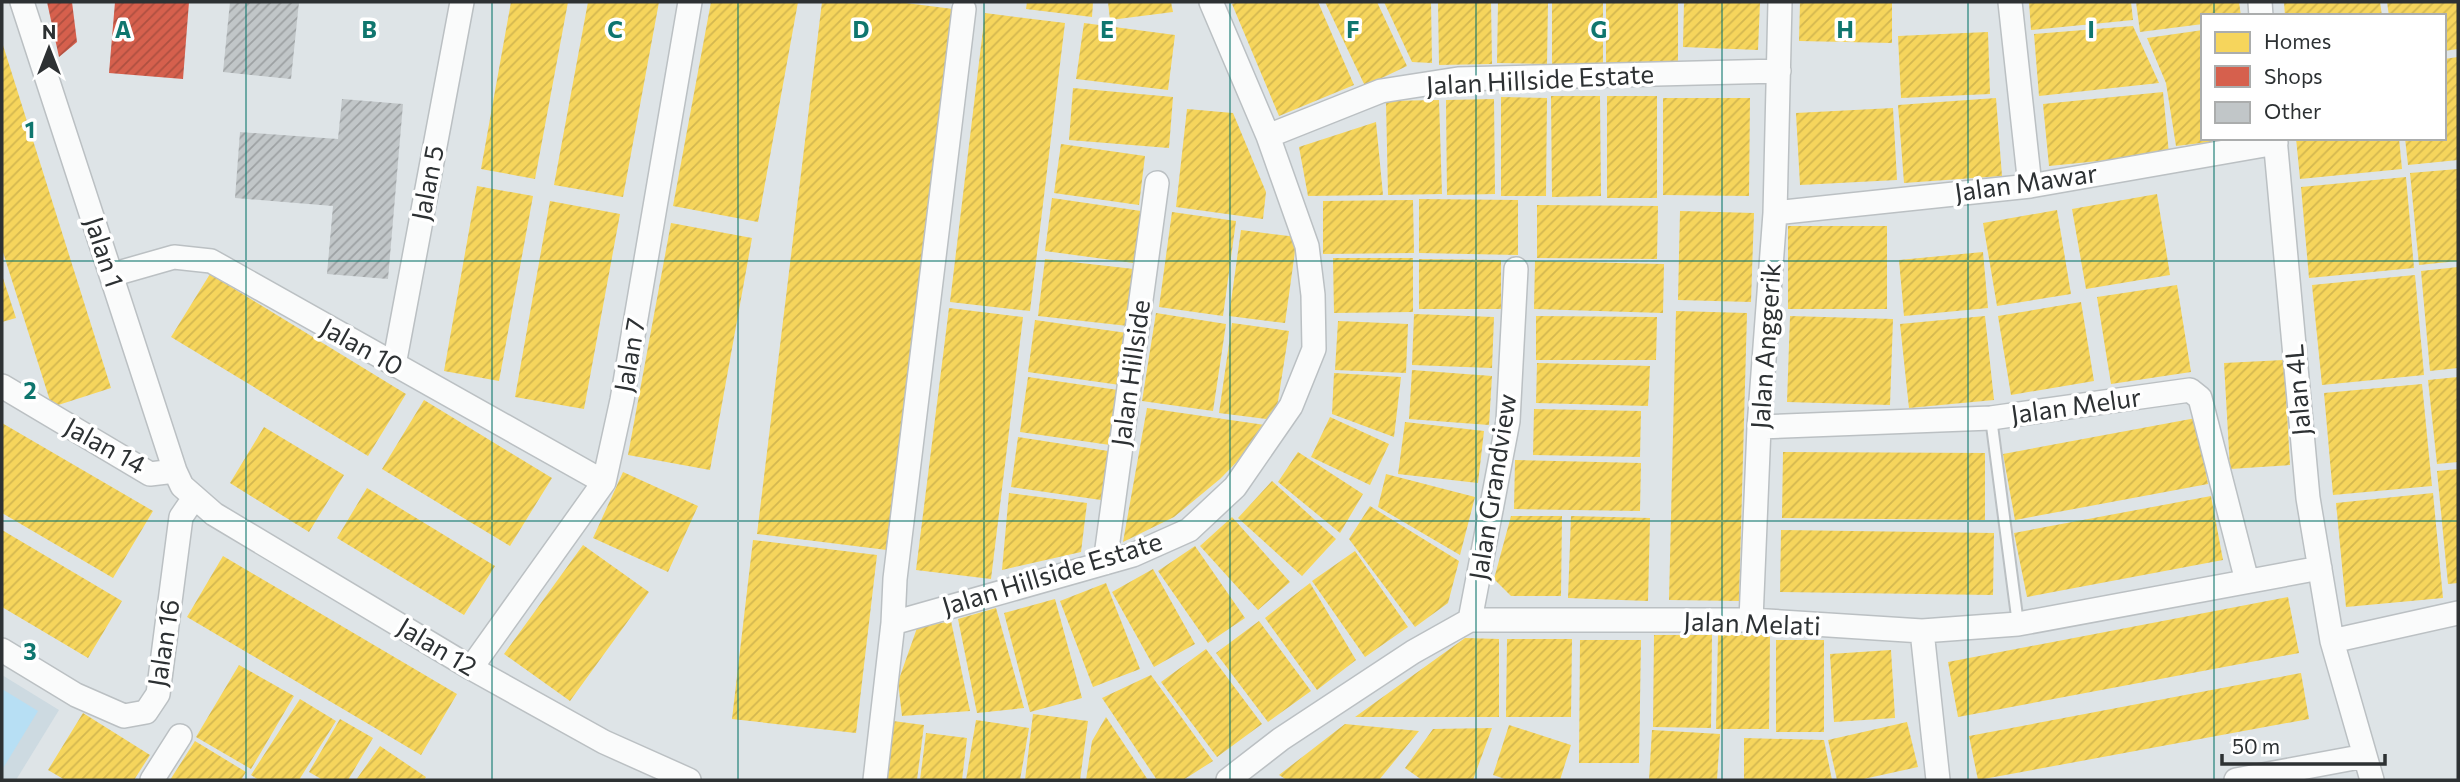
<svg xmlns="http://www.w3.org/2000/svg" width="2460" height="782" viewBox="0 0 2460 782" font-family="Commissioner,sans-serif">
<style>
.built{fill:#cddae1}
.green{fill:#b7dff4}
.homes{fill:url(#homes-hatch)}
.shops{fill:url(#shops-hatch)}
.building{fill:url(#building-hatch)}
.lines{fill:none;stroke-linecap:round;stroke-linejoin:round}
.service-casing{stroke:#bbc0c3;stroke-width:14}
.minor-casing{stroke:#bbc0c3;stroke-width:26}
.service{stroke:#fafbfb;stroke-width:10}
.minor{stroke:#fafbfb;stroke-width:23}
.grid{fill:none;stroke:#0f766e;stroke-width:2;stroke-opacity:0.55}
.labels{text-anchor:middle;stroke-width:7;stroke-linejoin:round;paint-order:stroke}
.street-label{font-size:26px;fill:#2d3133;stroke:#fff}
.grid-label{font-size:23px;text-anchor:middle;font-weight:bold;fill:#0f766e;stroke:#fff;stroke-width:7;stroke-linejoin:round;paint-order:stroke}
</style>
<defs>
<pattern id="homes-hatch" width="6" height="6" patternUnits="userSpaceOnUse" patternTransform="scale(1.75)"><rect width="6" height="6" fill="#f6d55c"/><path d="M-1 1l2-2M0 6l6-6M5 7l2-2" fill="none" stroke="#d3b750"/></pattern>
<pattern id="shops-hatch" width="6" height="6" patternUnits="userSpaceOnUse" patternTransform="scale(1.75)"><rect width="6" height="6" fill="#d6604d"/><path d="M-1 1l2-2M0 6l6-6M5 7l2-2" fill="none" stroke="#ae5041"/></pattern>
<pattern id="building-hatch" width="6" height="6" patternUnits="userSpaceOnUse" patternTransform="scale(1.75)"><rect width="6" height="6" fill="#c1c6c8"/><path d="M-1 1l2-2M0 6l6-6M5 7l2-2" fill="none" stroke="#9da1a3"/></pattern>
</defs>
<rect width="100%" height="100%" fill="#dee4e7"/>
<!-- built -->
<path class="built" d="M2,675L59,710L16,780H2Z"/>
<!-- green -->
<path class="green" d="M2,689L38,711L2,770Z"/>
<!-- homes -->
<path class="homes" d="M511,2H568L535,179L481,169Z
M588,2H659L623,197L554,185Z
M711,2H798L758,222L673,206Z
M822,2H898L953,9L887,550L757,534Z
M1027,2H1093L1092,17L1026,9Z
M1108,2H1171L1173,12L1110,20Z
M1238,2H1318L1354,85L1279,116L1232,4Z
M1325,2H1377L1407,66L1365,86Z
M1384,2H1431L1432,63L1412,62Z
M1438,2H1491L1492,64L1439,65Z
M1498,2H1548L1547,64L1497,63Z
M1552,2H1603V65H1552Z
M1606,2H1678V63H1606Z
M1684,2H1760L1758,50L1683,47Z
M1800,2H1892V43L1799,41Z
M2029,2H2131L2133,20L2031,30Z
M2136,2H2239L2241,16H2203V24L2140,32Z
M2284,2H2380L2382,16H2285Z
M2387,2H2458V49L2444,51V16H2389Z
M985,13L1065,23L1030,311L950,302Z
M1084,23L1175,35L1168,90L1076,79Z
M2133,26L2159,83L2039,96L2034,34Z
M2203,30V138L2227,140L2176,146L2166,83L2147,38Z
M1988,32L1990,94L1901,98L1898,36Z
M2,42L111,388L52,407L2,249Z
M2458,57V160L2408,165L2405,138H2444V59Z
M1073,88L1173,97L1169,148L1069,140Z
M2163,92L2169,154L2049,166L2043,104Z
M1551,96H1600L1601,196L1552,197Z
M1607,96H1657V198H1607Z
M1501,97L1547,98L1546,196H1501Z
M1663,98H1750L1749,196L1663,195Z
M1996,98L2002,176L1904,183L1898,105Z
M1494,99L1495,194L1447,195L1446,100Z
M1439,100L1442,194L1388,195L1386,101Z
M1893,108L1897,180L1800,185L1796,113Z
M1187,109L1233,113L1266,192L1263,219L1176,207Z
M1376,122L1383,195L1308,196L1299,147Z
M2296,138H2399L2402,169L2300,179Z
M1061,144L1145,156L1139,205L1054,193Z
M2458,169V261L2419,265L2410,173Z
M2406,177L2414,268L2309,278L2301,187Z
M477,186L533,196L499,381L444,371Z
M2157,194L2170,275L2086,289L2072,209Z
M1052,198L1141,211L1134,263L1045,251Z
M1419,199L1518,200V255L1419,253Z
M1413,200L1414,253L1323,254V201Z
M550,201L620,214L584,409L515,397Z
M1537,205L1658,206L1657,259L1537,258Z
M2057,210L2071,294L1997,306L1983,223Z
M1680,211L1754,213L1751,302L1678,300Z
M1172,212L1236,221L1223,316L1159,307Z
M671,223L752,238L710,470L628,455Z
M1788,226H1887V309H1788Z
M1241,230L1297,237L1285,323L1229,316Z
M1983,252L1988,308L1904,316L1899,260Z
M1333,258H1413V312L1334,313Z
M1045,259L1134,269L1128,326L1038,316Z
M1419,259L1501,260V309H1419Z
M1535,261L1664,264L1663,313L1534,309Z
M2458,267V368L2430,371L2421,271Z
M210,274L406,394L368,456L171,337Z
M2,275L16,318L2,322Z
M2415,275L2424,375L2322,385L2312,285Z
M2177,285L2191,372L2111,384L2097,297Z
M2081,302L2094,381L2011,395L1998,316Z
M949,308L1023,317L991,579L916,570Z
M1676,311L1747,313L1739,601L1669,600Z
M1156,313L1226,324L1213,411L1142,401Z
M1414,314L1494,317L1492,368L1412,365Z
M1536,316L1657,317L1656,360H1536Z
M1790,316L1893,319L1890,405L1787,402Z
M1985,316L1994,400L1909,408L1900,324Z
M1035,320L1127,333L1120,385L1028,372Z
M1338,321L1408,324L1406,373L1335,370Z
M1232,323L1289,331L1275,420L1219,413Z
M2284,360L2290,465L2230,469L2224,363Z
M1537,363L1650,366L1648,406L1536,403Z
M1412,370L1492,376L1489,425L1409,419Z
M1334,373L1401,377L1394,437L1332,414Z
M1028,377L1118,390L1110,445L1020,432Z
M2458,377V462L2437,464L2428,380Z
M2422,384L2432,486L2333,495L2324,393Z
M424,400L552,478L510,546L382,469Z
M1147,408L1272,426L1220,479L1174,517L1123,542Z
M1534,409L1641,411L1640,457L1533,455Z
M1330,417L1389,444L1370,485L1311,457Z
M2196,418L2208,484L2015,520L2003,454Z
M1405,422L1484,431L1478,483L1398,474Z
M2,423L153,511L113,578L2,513Z
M264,427L344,475L309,532L230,483Z
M1018,437L1108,451L1101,500L1011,487Z
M1298,452L1363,494L1340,533L1278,482Z
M1783,452L1985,453V520L1782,518Z
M1515,460L1641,463L1640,511L1514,509Z
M2458,469V583L2448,584L2437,471Z
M623,472L698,506L668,572L593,538Z
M1386,474L1475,497L1460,555L1378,507Z
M1272,481L1336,539L1302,576L1238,518Z
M367,488L495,566L464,615L337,538Z
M1009,493L1087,503L1081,552L1002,570Z
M2433,493L2443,598L2346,607L2336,503Z
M2211,496L2223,560L2027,597L2014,533Z
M1370,506L1459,561L1448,603L1415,627L1349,539Z
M1511,516H1562L1561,596H1511L1494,579Z
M1571,516L1650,518L1648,601L1568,598Z
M1232,517L1290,582L1258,610L1200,546Z
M2,530L122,601L88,658L2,607Z
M1781,530L1994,533L1993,595L1780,592Z
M753,540L877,555L856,733L732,719Z
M583,545L649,592L570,701L504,654Z
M1195,546L1245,618L1208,643L1158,571Z
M1355,551L1408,627L1365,657L1312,581Z
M223,556L457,694L421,755L187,617Z
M1153,569L1195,644L1154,667L1112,592Z
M1106,583L1140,669L1093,687L1060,601Z
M1310,583L1356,660L1317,690L1265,618Z
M2288,597L2299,653L1958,717L1948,662Z
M1055,599L1082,698L1030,712L1004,613Z
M996,608L1024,708L977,713L958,619Z
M951,621L970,711L902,716L898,682L917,628Z
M1259,621L1311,691L1268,722L1216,653Z
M1654,635H1712L1711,728L1653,727Z
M1718,635H1770L1769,729H1716Z
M1465,638L1499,639V717H1355Z
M1507,639H1572L1571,717H1506Z
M1580,640H1641L1639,763H1579Z
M1776,640H1824V732H1776Z
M1206,649L1262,724L1217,757L1161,682Z
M1891,650L1895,718L1834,722L1830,654Z
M239,665L294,696L251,769L196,737Z
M2301,673L2309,719L1978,780L1969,736Z
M1151,675L1213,761L1183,780H1157L1102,698Z
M300,699L336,721L299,780H259L251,775Z
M83,713L150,755L134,780H65L48,770Z
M1033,714L1088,721L1080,780H1025Z
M1106,717L1148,780H1086L1092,741Z
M340,719L373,738L348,780H323L309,772Z
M976,720L1029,728L1020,780H966Z
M893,721L924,725L917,780H885Z
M1907,722L1918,767L1859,780H1837L1828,740Z
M1345,724L1419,731L1379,780H1287L1279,775Z
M1509,725L1571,745L1560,780H1508L1493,775Z
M1492,728L1473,780H1422L1405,768L1433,729Z
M1652,730L1720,734L1717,780H1649Z
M926,733L967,738L962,780H920Z
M1744,738L1824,740L1832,780H1744Z
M195,741L246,772L241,780H170Z
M380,746L426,777L424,780H356Z"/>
<!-- shops -->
<path class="shops" d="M47,2H72L77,42L59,57Z
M115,2H189L183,79L109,73Z"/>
<!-- building -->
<path class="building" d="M230,2H299L291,79L223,72Z
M342,99L403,104L388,279L327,274L333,206L235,198L240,132L338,139Z"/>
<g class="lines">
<!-- service casing -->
<g class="service-casing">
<path id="service" d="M1991,418L2018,624"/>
</g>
<!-- minor casing -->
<g class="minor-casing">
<path id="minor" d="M22,2L175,471L182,486L214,514L471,668L604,742L689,780
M2010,2L2030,186
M2260,2L2261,16
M1268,136L1381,91L1458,79L1779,71
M2275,138L2308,498L2332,641L2372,780
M1775,213L2030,186L2276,143
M111,275L174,257L211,261L604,482
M394,365L462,2
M2,386L150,474L175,471
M1759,427L1991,418L2190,390L2200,398L2247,581
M1105,563L1157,183
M1470,620L1508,421L1516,269
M1751,620L1759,427L1775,213L1780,2
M893,623L1133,555L1189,530L1235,487L1291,406L1314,349L1313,295L1307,246L1268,136L1211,2
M1922,631L1938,780
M2332,641L2458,613
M2,650L76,695L124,716L146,712L158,694L181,517L194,498
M471,668L604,482L622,400L690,2
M152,780L180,736
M875,780L893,623L895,579L964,9
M1228,780L1281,739L1413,652L1470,620H1751L1922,631L2018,624L2320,568
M2236,780L2365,756"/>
</g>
<!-- service -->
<use href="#service" class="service"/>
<!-- minor -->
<use href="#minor" class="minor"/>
</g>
<!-- grid -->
<path class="grid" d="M246,2V780M492,2V780M738,2V780M984,2V780M1230,2V780M1476,2V780M1722,2V780M1968,2V780M2214,2V16M2214,138V780M2,261H2458M2,521H2458"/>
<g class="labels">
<!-- street labels -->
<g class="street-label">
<text transform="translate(1540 80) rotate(-3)" y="9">Jalan Hillside Estate</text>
<text transform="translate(428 183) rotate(-79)" y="9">Jalan 5</text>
<text transform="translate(2026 183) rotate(-8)" y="9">Jalan Mawar</text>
<text transform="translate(104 252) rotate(72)" y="9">Jalan 1</text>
<text transform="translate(1766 346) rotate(-86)" y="9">Jalan Anggerik</text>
<text transform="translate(362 347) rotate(29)" y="9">Jalan 10</text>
<text transform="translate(630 355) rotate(-80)" y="9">Jalan 7</text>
<text transform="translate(1131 373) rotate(-82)" y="9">Jalan Hillside</text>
<text transform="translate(2298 390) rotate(-95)" y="9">Jalan 4L</text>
<text transform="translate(2076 406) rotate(-8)" y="9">Jalan Melur</text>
<text transform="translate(105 446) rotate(29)" y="9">Jalan 14</text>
<text transform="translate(1493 487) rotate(-81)" y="9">Jalan Grandview</text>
<text transform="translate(1052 574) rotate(-17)" y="9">Jalan Hillside Estate</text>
<text transform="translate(1752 624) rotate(2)" y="9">Jalan Melati</text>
<text transform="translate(164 643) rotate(-81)" y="9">Jalan 16</text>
<text transform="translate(437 647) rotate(31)" y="9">Jalan 12</text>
</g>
</g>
<g class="grid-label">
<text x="123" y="38">A</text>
<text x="369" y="38">B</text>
<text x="615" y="38">C</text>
<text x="861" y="38">D</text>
<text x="1107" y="38">E</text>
<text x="1353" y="38">F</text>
<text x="1599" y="38">G</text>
<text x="1845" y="38">H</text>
<text x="2091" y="38">I</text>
<text x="30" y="138">1</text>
<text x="30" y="399">2</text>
<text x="30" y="660">3</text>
</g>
<!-- border -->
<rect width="2460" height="782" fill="none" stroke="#2d3133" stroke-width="7"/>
<!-- legend -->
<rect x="2201" y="14" width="245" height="126" fill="#ffffff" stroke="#abadad" stroke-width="2"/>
<rect x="2215" y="32" width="35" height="21" fill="#f6d55c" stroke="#abadad" stroke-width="2"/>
<text x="2264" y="49" font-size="21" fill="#2d3133">Homes</text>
<rect x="2215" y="66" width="35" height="21" fill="#d6604d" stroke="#abadad" stroke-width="2"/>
<text x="2264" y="84" font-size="21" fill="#2d3133">Shops</text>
<rect x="2215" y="102" width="35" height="21" fill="#c1c6c8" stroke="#abadad" stroke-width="2"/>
<text x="2264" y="119" font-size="21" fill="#2d3133">Other</text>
<!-- north arrow -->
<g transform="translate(49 49)" stroke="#ffffff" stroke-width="5" paint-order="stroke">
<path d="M0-5L12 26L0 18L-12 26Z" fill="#2d3133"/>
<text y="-10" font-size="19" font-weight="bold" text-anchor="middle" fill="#2d3133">N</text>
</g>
<!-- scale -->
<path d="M2222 754v10h163v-10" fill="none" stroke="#2d3133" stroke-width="3.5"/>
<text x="2232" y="754" font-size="21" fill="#2d3133" stroke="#ffffff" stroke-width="5" paint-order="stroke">50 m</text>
</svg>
